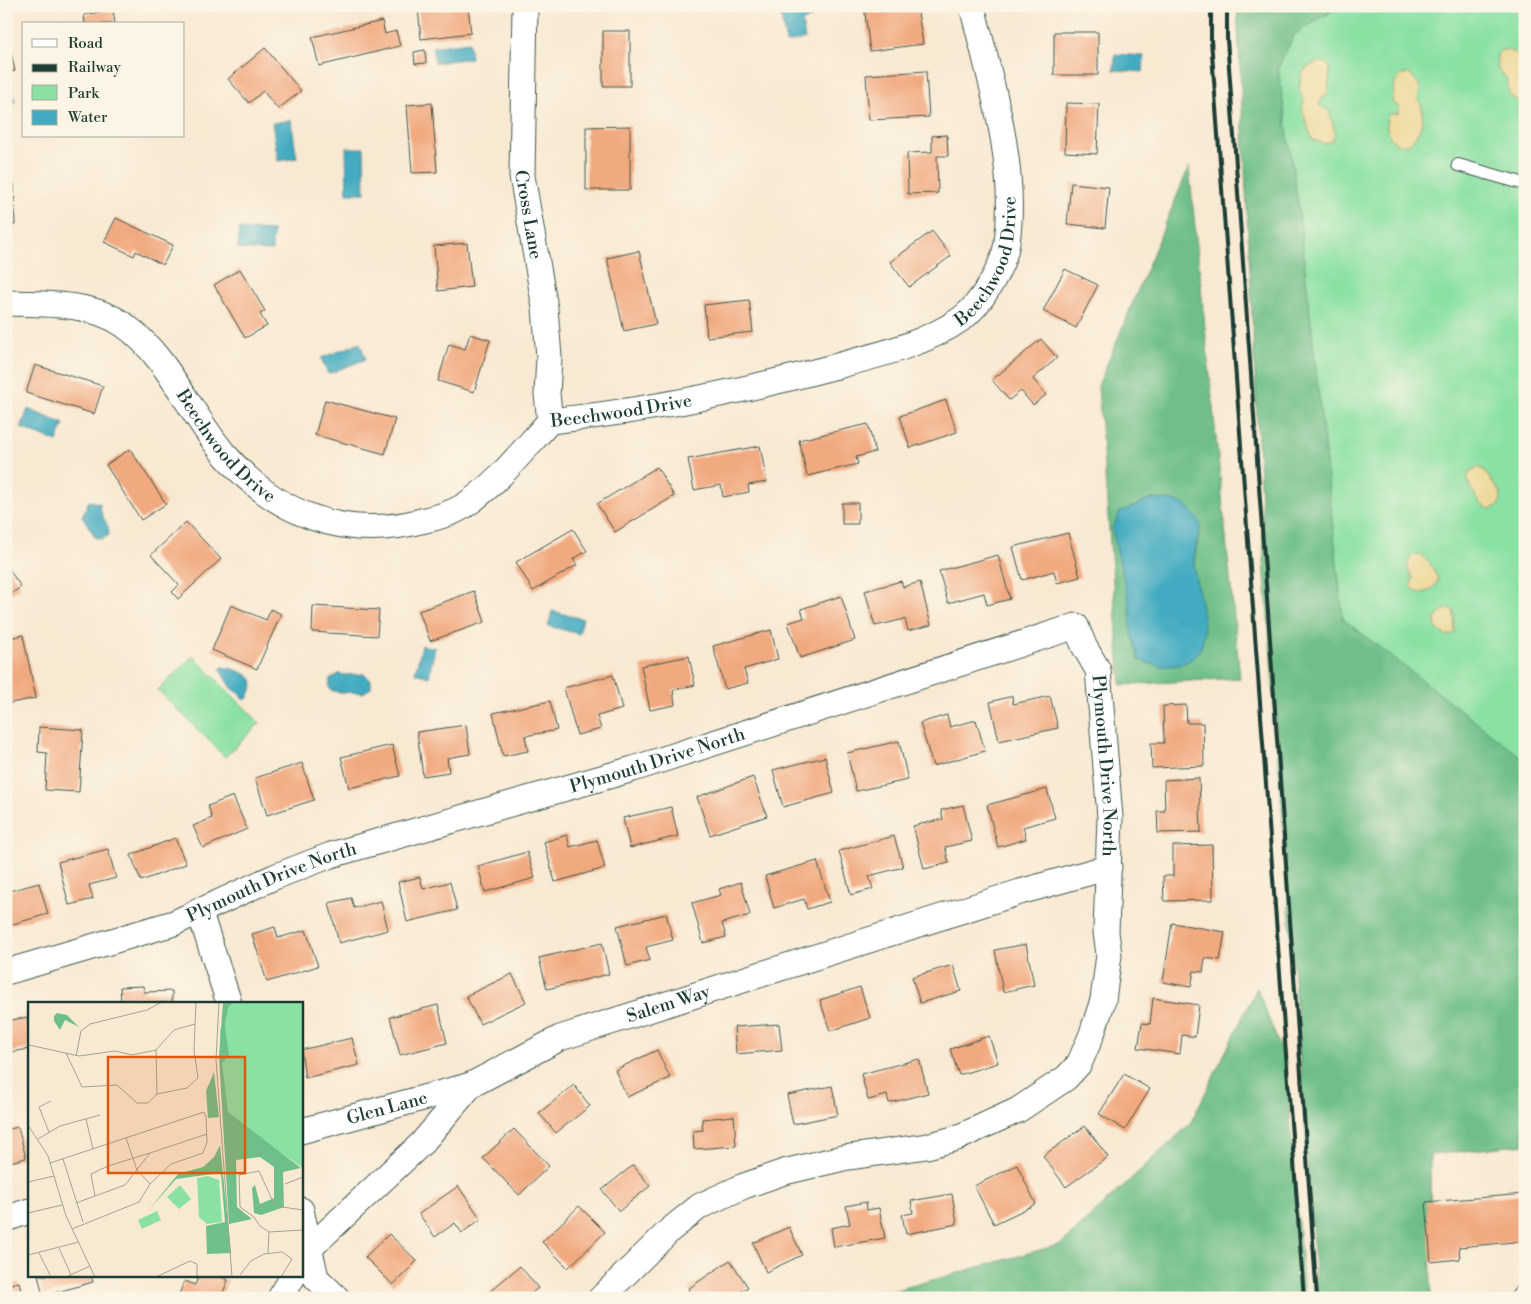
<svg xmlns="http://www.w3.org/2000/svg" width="1531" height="1304" viewBox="0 0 1531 1304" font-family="'Libre Bodoni',serif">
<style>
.green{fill:#8ae1a4;stroke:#548f6c}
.forest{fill:#6fbf8a;stroke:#477e5f;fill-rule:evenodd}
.sand{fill:#eeda9e;stroke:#868c69}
.water{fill:#42abc1;stroke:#30747a}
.building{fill:#f1a97f}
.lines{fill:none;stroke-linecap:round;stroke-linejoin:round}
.lane-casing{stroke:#40574c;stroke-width:14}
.street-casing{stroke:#40574c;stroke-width:27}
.lane{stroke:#fff;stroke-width:12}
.street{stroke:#fff;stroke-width:25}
.rail{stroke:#1f3d34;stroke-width:4}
.labels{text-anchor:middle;stroke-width:4;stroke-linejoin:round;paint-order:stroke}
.street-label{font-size:18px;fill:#1f3d34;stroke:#fcf5e5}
.inset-road{fill:none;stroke:#a1a493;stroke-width:1}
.view{fill:#de580e;fill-opacity:0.15;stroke:#de580e;stroke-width:2.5}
.inset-edge{fill:none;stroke:#1f3d34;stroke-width:2.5}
</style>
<rect width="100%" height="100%" fill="#fcf5e5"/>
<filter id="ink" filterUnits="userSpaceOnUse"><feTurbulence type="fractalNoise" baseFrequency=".02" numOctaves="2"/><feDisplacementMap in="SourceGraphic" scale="10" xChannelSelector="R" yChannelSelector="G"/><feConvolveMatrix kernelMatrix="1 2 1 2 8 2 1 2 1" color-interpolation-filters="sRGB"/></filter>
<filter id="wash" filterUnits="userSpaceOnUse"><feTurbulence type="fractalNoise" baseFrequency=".0096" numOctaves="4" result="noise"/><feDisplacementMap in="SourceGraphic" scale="20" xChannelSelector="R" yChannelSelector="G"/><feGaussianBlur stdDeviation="1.12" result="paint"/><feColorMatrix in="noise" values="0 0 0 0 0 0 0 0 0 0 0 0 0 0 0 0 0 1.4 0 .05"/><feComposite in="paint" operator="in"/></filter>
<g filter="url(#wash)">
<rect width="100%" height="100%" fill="#f8e9d3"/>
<!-- green -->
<path class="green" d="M1276,6H1525V797L1296,628L1249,21Z
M193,656L260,723L225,757L158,690Z"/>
<!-- forest -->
<path class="forest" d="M1237,6H1340L1294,35L1278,68L1298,203L1343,619L1525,760V1144L1430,1155L1431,1298H1317L1264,561Z
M1189,167L1240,678L1121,685L1098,386ZM1201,525L1194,559L1196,584L1131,631L1130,607Z
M1257,988L1286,1063L1304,1298H868L1061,1244L1190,1124Z"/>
<!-- sand -->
<path class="sand" d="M1501,50H1508L1525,57V98L1517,101L1509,94L1507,79L1498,70L1497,55Z
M1318,62L1327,63L1330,68L1328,94L1320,100L1319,105L1329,111L1335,133L1332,141L1324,144L1312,139L1302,109L1304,101L1299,89L1302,74L1306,68Z
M1408,73C1418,82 1423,86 1418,98C1427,115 1422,131 1409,144L1399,145C1388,140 1384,125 1388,115L1399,113V107L1392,102L1395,83L1400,76Z
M1478,467L1484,470L1501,494L1500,504L1491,509C1479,508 1473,490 1467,480L1469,472Z
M1420,554L1430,564L1438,579C1436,588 1429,592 1420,593L1411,587L1413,578L1407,566L1411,556Z
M1449,608L1454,611L1455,633L1446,636L1436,628L1435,619L1442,611Z"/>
<!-- water -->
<path class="water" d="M779,6H809L811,19L802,21L805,39L786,43Z
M469,42L471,58L435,63L432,47Z
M1115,54L1144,56L1143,72L1114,70Z
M11,85L15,102L6,104V87Z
M291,120L297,158L278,161L272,123Z
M346,148H364L365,193H347Z
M239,229L273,231L272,251L238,249Z
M360,343L366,359L328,374L321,358Z
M28,409L64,424L57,442L21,428Z
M1152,499C1180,501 1186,500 1201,525C1199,536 1195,548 1194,560C1193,590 1223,648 1184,663C1168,669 1155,666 1139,660L1131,631L1130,607L1112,529L1120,512Z
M89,501L100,503C98,515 110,522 109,535L102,539L96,538L82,516Z
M552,611L583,619L579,634L548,626Z
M422,645L435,648L429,677L415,673Z
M223,667C231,668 246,672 252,679L253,686L247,699H242L241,694C230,691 225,678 220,669Z
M341,673L343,675L365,674L371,680V688L363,693C352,691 342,695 331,690L329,687L330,679Z"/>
<g id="blocks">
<!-- building -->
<path class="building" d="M432,6H468L471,33L421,39L418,8Z
M864,6H917L923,44L870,51Z
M113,9L115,24H85L84,15Z
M382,21L385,34L396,31L400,46L319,66L312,37Z
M6,29L15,71L6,73Z
M603,31H630V86H603Z
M1054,32H1098V75H1054Z
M265,48L301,91L278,109L263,91L249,103L228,79Z
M425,50L426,63L415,64L414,52Z
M926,71L929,117L869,120L866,75Z
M432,103L437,172L412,173L407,105Z
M1066,103L1099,104L1097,154L1065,152Z
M630,126V190H586V127Z
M947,135L948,156H937L938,193L908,194L907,153L932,152V136Z
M1071,183L1109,187L1105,228L1067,224Z
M6,184H14L15,225H6Z
M116,218L173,245L163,265L136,251L134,256L104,242Z
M932,231L951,256L909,287L890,262Z
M467,243L472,287L438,291L434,246Z
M639,251L656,324L624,331L607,258Z
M240,269L265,311L260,314L267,326L245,338L214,285Z
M1065,269L1098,285L1076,328L1043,311Z
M749,300L753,332L707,337L704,305Z
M470,334L490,340L474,392L438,381L449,344L465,349Z
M1041,339L1057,358L1033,379L1046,395L1033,405L1021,391L1009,400L992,380Z
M35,365L103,386L94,414L26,393Z
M325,400L395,419L385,454L315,435Z
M946,400L957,432L910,448L900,416Z
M868,424L875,452L856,457L858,464L807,476L799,440Z
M760,446L767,482L748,485L749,492L723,497L721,485L694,490L688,459Z
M130,449L166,504L141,520L106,465Z
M657,467L674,496L615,532L597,504Z
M842,503H858V524H842Z
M186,522L221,559L178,599L172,592L179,585L151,555Z
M573,529L587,551L573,559L577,565L533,591L516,562Z
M1068,533L1080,577L1057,583L1054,571L1022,580L1013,547Z
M998,555L1010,599L987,605L984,593L948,603L939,571Z
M6,565L21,587L6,597Z
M901,581L903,587L920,582L931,625L908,631L905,619L875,626L865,591Z
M474,591L485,622L430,641L419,611Z
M841,596L855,640L800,658L788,623L804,618L801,609Z
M231,605L266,620L271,609L281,614L257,669L212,650Z
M313,606L379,610L377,636L312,632Z
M771,630L778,659L744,669L748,683L725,689L713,646Z
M23,635L36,698L6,704V639Z
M689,656L695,685L673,690L675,705L650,710L641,666Z
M613,675L622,709L597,716L601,729L577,735L564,688Z
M1012,696L1013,704L1050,696L1058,728L999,741L990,702Z
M550,701L557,730L525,736L528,751L503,756L493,713Z
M1186,705L1187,723H1203L1204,766L1152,768L1151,743H1164L1163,706Z
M947,715L950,727L976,720L985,751L933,766L920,723Z
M466,725L470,754L447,758L449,772L423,776L417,732Z
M39,727L83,730L79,792L45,790L47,753L38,752Z
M899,741L908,780L856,791L847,753Z
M392,745L400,776L349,788L341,757Z
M825,757L834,793L783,807L773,770Z
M302,763L314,800L267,815L255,778Z
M753,777L767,816L710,835L697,797Z
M1199,778L1201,832L1158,833L1157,811H1165L1164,780Z
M1047,789L1055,818L1023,827L1026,839L998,847L987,805Z
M233,796L247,829L203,848L193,826L212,818L208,806Z
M963,805L972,841L945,847L949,863L924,869L913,826L943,819L941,810Z
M671,807L678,836L630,848L623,818Z
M567,835L570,847L597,840L605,868L555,882L544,842Z
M894,836L903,867L869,876L873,889L851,895L839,851Z
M175,838L186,864L141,881L131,855Z
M1212,845L1213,900L1164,901L1163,876H1173V846Z
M108,849L116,878L89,885L93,899L69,905L58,862Z
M527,852L535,878L485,892L478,866Z
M817,861L830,902L807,909L804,899L774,908L765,876Z
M420,877L423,889L450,882L457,910L407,922L398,882Z
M741,882L750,915L722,923L726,937L703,943L692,903L721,895L719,889Z
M39,883L48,914L6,926V892Z
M351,898L354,908L381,901L388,930L339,943L329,903Z
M666,914L673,940L646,947L650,960L627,966L617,926Z
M1172,923L1225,932L1220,960L1205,958L1203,972L1194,971L1191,987L1163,982Z
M275,927L278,938L306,930L318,966L267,982L252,934Z
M602,943L609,974L547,989L539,958Z
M1026,944L1034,985L1003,992L995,950Z
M953,965L961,991L920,1003L912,977Z
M512,974L526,1002L480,1024L466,996Z
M143,986L144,992L172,991V1003H121L120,987Z
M860,987L870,1018L830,1031L820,1000Z
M1153,998L1199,1005L1195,1037L1182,1035L1180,1054L1138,1048L1142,1023L1150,1024Z
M438,1005L447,1043L400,1055L390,1017Z
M28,1017L29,1049L6,1053V1021Z
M779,1024L782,1050L736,1054L734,1027Z
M989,1036L998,1063L959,1075L950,1049Z
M352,1038L359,1065L305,1078L301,1050Z
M657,1050L670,1078L627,1097L615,1070Z
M919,1059L928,1093L889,1103L887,1095L868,1100L861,1074Z
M1124,1074L1150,1089L1125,1130L1099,1114Z
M574,1085L590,1106L556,1133L539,1113Z
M832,1086L838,1115L793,1124L787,1095Z
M734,1116L736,1146L694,1149L693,1131L703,1130L702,1119Z
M1085,1126L1108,1157L1066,1187L1043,1156Z
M18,1127L26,1158L6,1163V1130Z
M514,1129L549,1166L519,1195L483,1158Z
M633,1165L650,1186L619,1211L602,1190Z
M1017,1165L1036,1204L994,1224L974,1186Z
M458,1186L481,1219L462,1233L455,1223L435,1237L419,1214Z
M952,1194L957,1224L906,1234L902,1215L913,1213L911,1201Z
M1525,1194V1241L1459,1247L1460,1259L1431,1262L1426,1202Z
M866,1202L867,1210L879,1208L885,1238L834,1247L831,1228L850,1224L846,1206Z
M579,1206L605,1232L568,1268L542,1242Z
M789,1227L802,1255L766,1272L753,1243Z
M389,1234L417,1261L393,1285L365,1257Z
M730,1260L748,1287L732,1298H694L688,1289Z
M520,1266L538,1288L526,1298H492L488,1293Z
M38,1275H91L93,1282L43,1296Z
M199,1275H217L228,1280L221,1298H177L185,1281L195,1285Z
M19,1282L23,1298H6V1285Z"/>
</g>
</g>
<g filter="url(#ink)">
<use href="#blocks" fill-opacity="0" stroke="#40574c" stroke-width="1"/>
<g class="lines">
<!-- lane casing -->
<g class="lane-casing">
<path id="lane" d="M1458,165L1525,184"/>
</g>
<!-- street casing -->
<g class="street-casing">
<g id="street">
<path id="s1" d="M525,6L522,176L545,308L549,357L547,394L550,421"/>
<path id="s2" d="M6,303C44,304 91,302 124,325C169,357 190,415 226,456C276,514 345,541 421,521C436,518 451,514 464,506C497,484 523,450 550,421C646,411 740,392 833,367C875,356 926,344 961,319C981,305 1004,266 1007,242C1018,167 990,79 972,6"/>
<path d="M199,910L229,1003"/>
<path id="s3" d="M6,972L174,923L274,877L331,855L633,769L1076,626L1084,646L1098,670L1110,817L1106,932L1109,955L1103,1000L1092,1034L1079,1064L1066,1078L1018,1110L957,1138L927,1146L843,1158L784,1172L744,1186L700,1206L670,1230L601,1298"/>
<path id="s4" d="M301,1131L471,1085"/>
<path d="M301,1210L316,1278L337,1298"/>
<path d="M6,1219L29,1211"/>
<path id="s5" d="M301,1263L311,1247L422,1143L471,1085L560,1038L1020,892L1109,867"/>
<path d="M280,1298L294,1275"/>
<path d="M1524,1298H1525"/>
</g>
</g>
<!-- lane -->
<use href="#lane" class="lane"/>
<!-- street -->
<use href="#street" class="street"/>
<!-- rail -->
<path class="rail" d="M1211,6V40L1304,1298
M1227,6V39L1317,1298"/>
</g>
</g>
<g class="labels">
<!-- street labels -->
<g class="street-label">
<text dy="6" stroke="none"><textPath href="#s1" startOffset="209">Cross Lane</textPath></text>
<text dy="6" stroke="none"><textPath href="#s2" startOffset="1165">Beechwood Drive</textPath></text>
<text dy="6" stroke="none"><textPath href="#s2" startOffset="745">Beechwood Drive</textPath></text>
<text dy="6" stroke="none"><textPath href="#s2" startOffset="281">Beechwood Drive</textPath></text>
<text dy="6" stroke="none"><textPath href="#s3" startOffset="686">Plymouth Drive North</textPath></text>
<text dy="6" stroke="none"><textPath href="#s3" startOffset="1271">Plymouth Drive North</textPath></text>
<text dy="6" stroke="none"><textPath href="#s3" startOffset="281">Plymouth Drive North</textPath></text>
<text dy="6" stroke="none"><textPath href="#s5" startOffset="461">Salem Way</textPath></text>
<text dy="6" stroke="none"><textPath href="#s4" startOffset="89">Glen Lane</textPath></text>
</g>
</g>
<!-- overview -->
<g transform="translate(28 1002)">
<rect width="275" height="275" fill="#f8e9d3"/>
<path d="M202,0H275V166L196,111L192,27L198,22L199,5ZM180,174L191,178L194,220L179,222L171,215L169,176ZM152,183L163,197L151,207L139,195ZM129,209L133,218L114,227L110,218Z" fill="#8ae1a4"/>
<path d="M195,0H205L200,6L197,25L201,53L194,61L200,110L273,166L255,170L256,205L233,213L226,211L224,186L227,183L232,202L246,196V165L232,155L208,158L209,205L224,217L201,222L191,54ZM29,11L39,13L51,25L37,18L32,28L26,19V14ZM186,70L191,115L180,116L178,89ZM192,143L203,251L179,252L178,224L197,220L193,171L148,177L120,209L150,172L175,165L186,155Z" fill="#6fbf8a"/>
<path class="inset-road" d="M191,0L188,58L204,275M0,25V54M1,43L51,54L87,49L104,53L128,48L146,28L167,22M128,48L129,92M38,51L54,85L89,83L109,101H120L129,92L159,86L170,76L166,48L168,0M48,54L53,29L62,22L119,8L134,0M58,117L65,147M0,123L20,154L38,214L67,275M21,130L11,105L23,99M98,136L109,168L122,182M10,137L32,124L72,113M35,157L55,220M22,161L176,110L178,114L179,140L175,151L143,162L122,182L111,200L44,227M0,180L26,174M257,182L275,175M67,194L63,172L80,164L122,151M48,201L97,183L122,151L179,132M275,208L247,204L231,169L211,173L212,205L226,215L232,224L241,230L275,228M0,211L34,203M31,246L43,273M11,251L23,275M240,251L241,230M0,253L51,240M212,273L223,259L236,252L254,250L264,257M38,275L62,264M128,275L162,259L169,262V275M253,275L264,257"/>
<path class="view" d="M80,55H217V171H80Z"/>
<rect width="275" height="275" class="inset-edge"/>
</g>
<!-- margin -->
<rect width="1531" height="1304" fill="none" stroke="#fcf5e5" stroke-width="25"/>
<!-- legend -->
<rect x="22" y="22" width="162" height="115" fill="#fcf5e5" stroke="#a4ab9e"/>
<rect x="32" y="39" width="25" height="8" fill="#ffffff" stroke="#a4ab9e"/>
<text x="68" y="48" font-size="15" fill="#1f3d34">Road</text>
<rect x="32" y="64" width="25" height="8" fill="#1f3d34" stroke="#a4ab9e"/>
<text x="68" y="72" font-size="15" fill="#1f3d34">Railway</text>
<rect x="32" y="85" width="25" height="15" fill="#8ae1a4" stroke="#a4ab9e"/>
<text x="68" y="98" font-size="15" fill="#1f3d34">Park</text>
<rect x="32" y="110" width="25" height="15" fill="#42abc1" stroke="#a4ab9e"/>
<text x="68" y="122" font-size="15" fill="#1f3d34">Water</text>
</svg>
